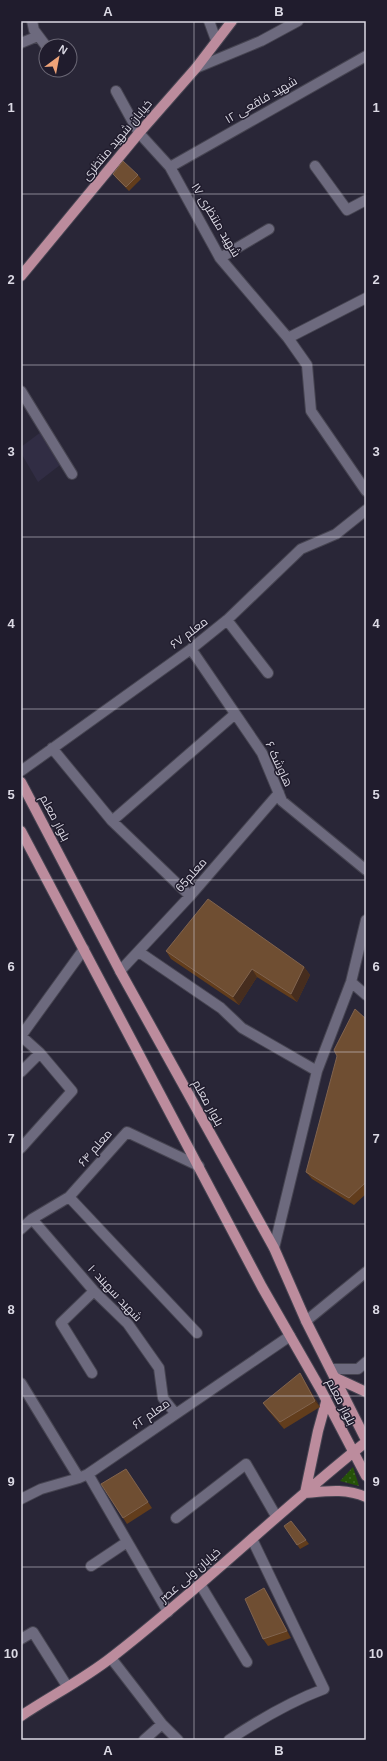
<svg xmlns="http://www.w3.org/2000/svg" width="387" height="1761" viewBox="0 0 387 1761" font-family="Arial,Cairo,sans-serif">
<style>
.built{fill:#312d44}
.green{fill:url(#green-dots)}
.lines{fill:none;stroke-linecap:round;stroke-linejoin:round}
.minor-casing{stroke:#464451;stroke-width:12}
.major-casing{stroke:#464451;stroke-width:12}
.minor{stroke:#6d6a7e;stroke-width:10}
.major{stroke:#bc8c9d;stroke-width:10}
.wall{fill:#623d1c}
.shaded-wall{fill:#462d1e}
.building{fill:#6f4e32;stroke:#80634e}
.grid{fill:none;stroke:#dbd9e4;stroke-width:1;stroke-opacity:0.55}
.labels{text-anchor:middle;stroke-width:3;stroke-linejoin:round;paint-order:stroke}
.street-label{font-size:12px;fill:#dbd9e4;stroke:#201c2d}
.neatline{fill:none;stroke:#dbd9e4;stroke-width:1.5}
.grid-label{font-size:13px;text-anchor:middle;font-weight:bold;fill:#dbd9e4}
</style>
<defs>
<pattern id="green-dots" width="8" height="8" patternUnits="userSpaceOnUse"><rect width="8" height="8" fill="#255208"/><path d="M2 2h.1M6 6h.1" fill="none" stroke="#446a2c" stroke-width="1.8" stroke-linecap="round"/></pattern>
</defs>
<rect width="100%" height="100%" fill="#292637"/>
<!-- built -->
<path class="built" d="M41,432L60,465L38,482L21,453V447Z"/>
<!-- green -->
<path class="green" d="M353,1467L359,1486L340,1481Z"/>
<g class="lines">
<!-- minor casing -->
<g class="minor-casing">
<path id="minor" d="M32,21L34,30L46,46
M209,21L216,40
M21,43L38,36
M196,68L261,41L298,21
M116,91L139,133L170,167L220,258L288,338L307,365L311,411L366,491
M315,166L347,210L366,200
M170,167L366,56
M220,258L269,229
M288,338L366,298
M21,391L72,474
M227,620L268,673
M191,649L262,753L282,801L366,870
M52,748L112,821L190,896
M21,771L191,649L227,620L301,549L336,534L366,510
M112,821L235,714
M139,952L221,1008L242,1028L317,1071
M120,971L190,896L279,793
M351,982L366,995
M21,1036L84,949
M21,1036L40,1053L21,1072
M21,1148L72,1091L40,1053
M69,1197L197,1333
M32,1219L94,1291L128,1324L159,1368L163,1398L175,1413
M21,1229L32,1219L69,1197L127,1132L199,1166
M274,1248L317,1071L351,982L366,920
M306,1321L366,1272
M331,1369H358L366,1362
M92,1373L61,1323L94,1291
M21,1383L79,1478
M88,1474L168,1612
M21,1499L41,1489L79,1478L88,1474L290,1336
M176,1518L246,1464L276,1516
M91,1566L127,1542
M200,1584L247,1662
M21,1639L33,1632L67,1686
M111,1658L162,1724L178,1740
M144,1740L162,1724
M229,1740C259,1720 289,1702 324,1689L252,1539"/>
</g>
<!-- major casing -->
<g class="major-casing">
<path id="major" d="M21,276L139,133L196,68L232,21
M21,782L120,971L274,1248L306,1321L366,1440
M21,831L262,1287L321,1390L366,1476
M336,1378L366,1392
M326,1402L318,1431L305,1493C327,1491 346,1488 366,1497
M21,1716C51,1696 84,1679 112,1657C200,1589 279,1511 366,1442"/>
</g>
<!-- minor -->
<use href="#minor" class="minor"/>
<!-- major -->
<use href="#major" class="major"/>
</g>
<!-- wall -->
<path class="wall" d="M113,174L138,175L141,179L129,191L116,178Z
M166,951L304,967L310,975L297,1002L257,977L239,1005L171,959Z
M366,1019V1194L354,1205L312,1179L306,1172Z
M304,1380L320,1407L284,1429L267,1409L263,1403Z
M126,1469L152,1508L127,1524L101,1484Z
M284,1526L306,1540L309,1544L300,1549Z
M264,1588L268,1594L291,1638L268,1646L263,1639Z"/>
<!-- shaded-wall -->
<path class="shaded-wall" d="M304,967L310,975L297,1002L291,994Z
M252,969L257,977L239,1005L233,997Z
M300,1373L304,1380L320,1407L315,1401Z
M264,1588L268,1594L291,1638L287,1631Z"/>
<!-- building -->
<path class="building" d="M123,161L138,175L126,187L113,174Z
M208,899L304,967L291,994L252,969L233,997L166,951Z
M355,1009L366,1019V1182L349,1198L306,1172L337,1056L334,1050Z
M300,1373L315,1401L280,1422L263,1403Z
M126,1469L148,1502L123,1518L101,1484Z
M291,1521L306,1540L297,1545L284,1526Z
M264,1588L287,1631L263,1639L245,1599Z"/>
<!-- grid -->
<path class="grid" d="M194,21V1740M21,194H366M21,365H366M21,537H366M21,709H366M21,880H366M21,1052H366M21,1224H366M21,1396H366M21,1567H366"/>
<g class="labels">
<!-- street labels -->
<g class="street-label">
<text transform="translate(261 100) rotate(-30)" y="4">شهید فاقعی ۱۲</text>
<text transform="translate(117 140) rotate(-50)" y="4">خیابان شهید منتظری</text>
<text transform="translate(216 220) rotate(59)" y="4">شهید منتظری ۱۷</text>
<text transform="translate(189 633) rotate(-37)" y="4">معلم ۶۷</text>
<text transform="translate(279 764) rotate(65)" y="4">هاوشک ۶</text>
<text transform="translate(55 818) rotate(62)" y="4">بلوار معلم</text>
<text transform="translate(191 875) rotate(-49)" y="4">معلم65</text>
<text transform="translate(208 1103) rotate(61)" y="4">بلوار معلم</text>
<text transform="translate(95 1148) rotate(-49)" y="4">معلم ۶۴</text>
<text transform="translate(115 1293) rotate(47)" y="4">شهید سهبند ۱۰</text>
<text transform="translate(341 1402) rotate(63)" y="4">بلوار معلم</text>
<text transform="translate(151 1414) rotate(-35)" y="4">معلم ۶۲</text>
<text transform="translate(190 1575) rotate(-41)" y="4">خیابان ولی عصر</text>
</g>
</g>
<!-- border -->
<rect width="387" height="1761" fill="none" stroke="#201c2d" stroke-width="44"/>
<!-- north arrow -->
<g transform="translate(58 58) rotate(32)"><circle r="19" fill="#201c2d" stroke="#6b6876"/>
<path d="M0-3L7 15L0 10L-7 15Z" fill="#efa378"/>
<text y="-6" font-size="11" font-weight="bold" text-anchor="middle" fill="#dbd9e4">N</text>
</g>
<rect x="22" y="22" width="343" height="1717" class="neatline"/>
<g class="grid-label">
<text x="108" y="16">A</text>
<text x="279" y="16">B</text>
<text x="11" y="112">1</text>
<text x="376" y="112">1</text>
<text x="11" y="284">2</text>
<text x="376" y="284">2</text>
<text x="11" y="456">3</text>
<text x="376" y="456">3</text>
<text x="11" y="628">4</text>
<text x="376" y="628">4</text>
<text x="11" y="799">5</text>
<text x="376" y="799">5</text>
<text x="11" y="971">6</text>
<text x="376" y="971">6</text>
<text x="11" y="1143">7</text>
<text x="376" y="1143">7</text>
<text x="11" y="1314">8</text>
<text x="376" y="1314">8</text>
<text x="11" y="1486">9</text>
<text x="376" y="1486">9</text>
<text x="11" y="1658">10</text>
<text x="376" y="1658">10</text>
<text x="108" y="1755">A</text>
<text x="279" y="1755">B</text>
</g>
</svg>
